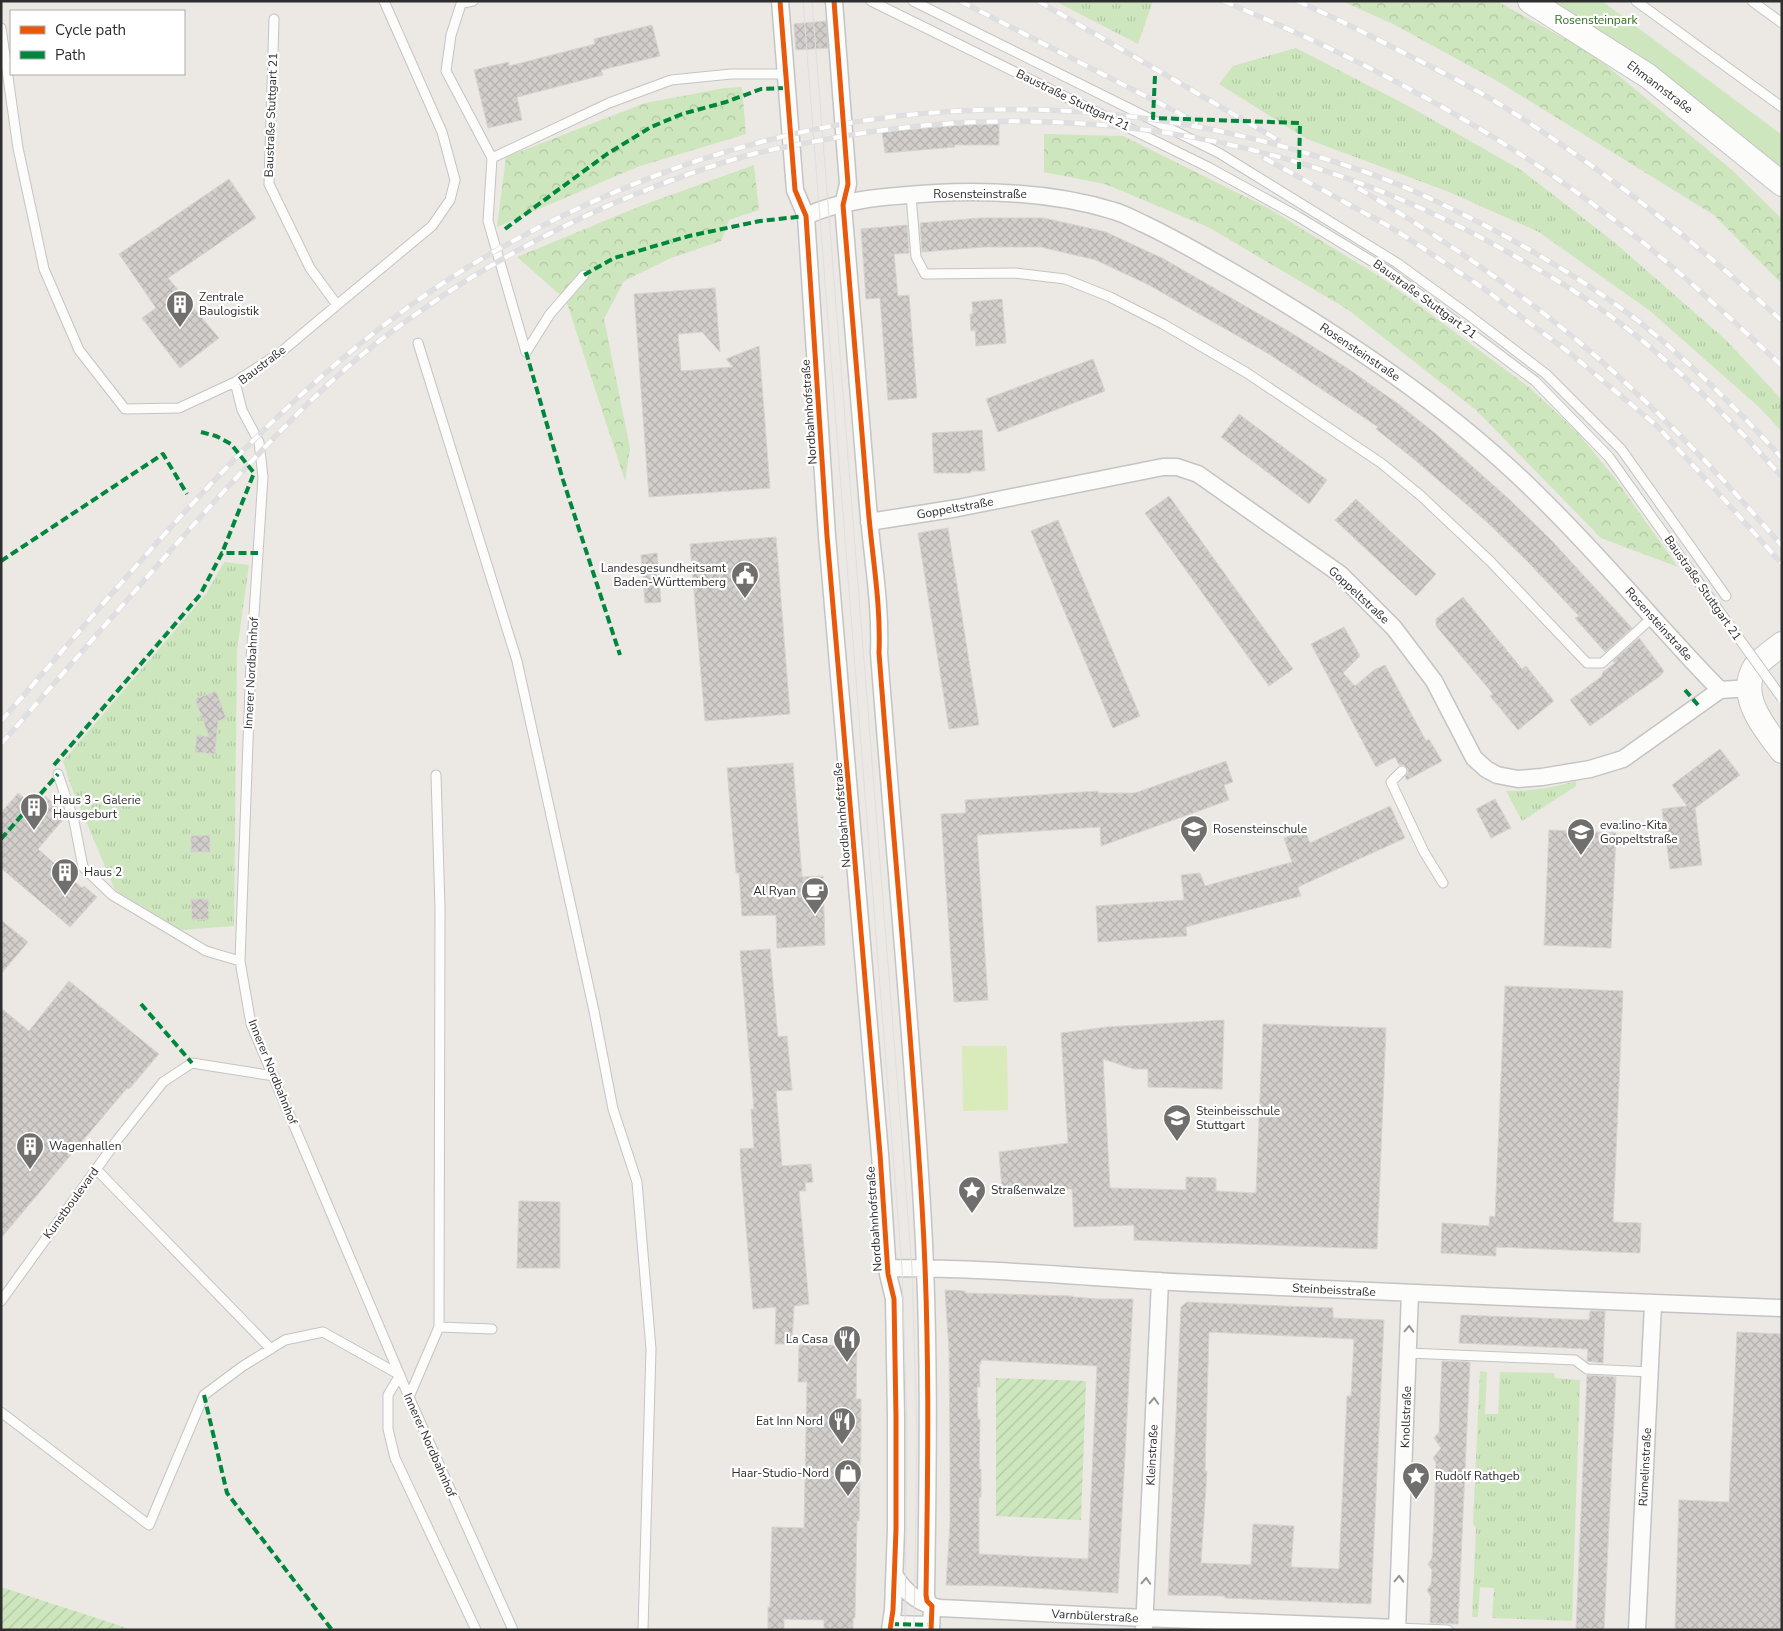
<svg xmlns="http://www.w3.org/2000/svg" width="1783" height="1631" viewBox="0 0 1783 1631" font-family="'Nunito Sans',sans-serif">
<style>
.grass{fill:url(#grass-tufts)}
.forest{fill:url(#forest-crowns)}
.park{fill:#cee6be}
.garden{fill:url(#garden-furrows)}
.pitch{fill:#d9eabb}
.building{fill:url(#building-cross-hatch);stroke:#d7d4d0;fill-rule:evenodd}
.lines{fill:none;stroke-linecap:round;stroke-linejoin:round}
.lane-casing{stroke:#c5c4c5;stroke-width:11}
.street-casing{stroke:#c5c4c5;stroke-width:19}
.secondary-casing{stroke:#c5c4c5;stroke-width:26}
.lane{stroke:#fcfcfb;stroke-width:9}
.street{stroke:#fcfcfb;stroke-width:16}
.secondary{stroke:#fcfcfb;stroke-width:24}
.tram{stroke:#dfdfe1;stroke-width:1}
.rail-casing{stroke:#dfdfe1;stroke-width:5.5}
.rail{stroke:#fff;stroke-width:4;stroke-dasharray:11;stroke-linecap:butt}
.lane-bridge-casing{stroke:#c5c4c5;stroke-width:11;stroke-linecap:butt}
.lane-bridge{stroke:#fcfcfb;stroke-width:9}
.quiet{stroke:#00873e;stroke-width:4;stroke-dasharray:8 4;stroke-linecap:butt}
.cycleway-casing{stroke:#fff;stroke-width:8}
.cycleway{stroke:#e8590c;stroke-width:5}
.oneway{stroke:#959594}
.labels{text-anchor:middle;stroke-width:4.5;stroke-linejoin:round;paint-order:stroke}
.park-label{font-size:12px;fill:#2c6e1b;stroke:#fff}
.street-label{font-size:12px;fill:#2e2e2e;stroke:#fff}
.poi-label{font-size:12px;fill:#2e2e2e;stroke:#fff;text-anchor:start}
</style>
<defs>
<pattern id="grass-tufts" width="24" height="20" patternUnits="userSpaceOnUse" patternTransform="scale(1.25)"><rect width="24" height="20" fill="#cee6be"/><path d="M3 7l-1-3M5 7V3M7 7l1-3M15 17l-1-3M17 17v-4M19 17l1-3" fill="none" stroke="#b1c6a4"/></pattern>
<pattern id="forest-crowns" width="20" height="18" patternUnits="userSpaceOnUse" patternTransform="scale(1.25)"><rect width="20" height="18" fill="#cee6be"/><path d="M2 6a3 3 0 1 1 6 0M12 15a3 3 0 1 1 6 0" fill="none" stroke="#b1c6a4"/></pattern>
<pattern id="garden-furrows" width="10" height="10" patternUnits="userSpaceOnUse" patternTransform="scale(1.25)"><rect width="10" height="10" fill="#cee6be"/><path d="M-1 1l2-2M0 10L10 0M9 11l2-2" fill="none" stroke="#b1c6a4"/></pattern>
<pattern id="building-cross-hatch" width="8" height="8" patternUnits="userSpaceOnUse" patternTransform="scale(1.25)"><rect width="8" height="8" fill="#d1cecb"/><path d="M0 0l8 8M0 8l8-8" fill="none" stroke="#b4b1af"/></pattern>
</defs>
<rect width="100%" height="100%" fill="#ece8e4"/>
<!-- grass -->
<path class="grass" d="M1055,1H1153L1138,44Z
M1296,48L1412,108L1521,170L1614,242L1726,340L1782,400V432L1759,407L1650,311L1539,232L1449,192L1307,139L1219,84L1233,66Z
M224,562L249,565L237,651L234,926L181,930L115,890L71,786L63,761L206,594Z
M1576,781V786L1522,821L1506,791C1530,791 1553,788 1576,781Z
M1480,1371L1487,1372L1485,1414H1498L1500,1372L1554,1373L1555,1378L1580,1380L1572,1621L1492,1618L1494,1588L1480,1587L1478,1617H1472L1476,1528L1473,1524Z"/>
<!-- forest -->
<path class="forest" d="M1342,1H1497L1594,55L1732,170L1782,219V284L1714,215L1499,82L1395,25Z
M742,87L746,134L637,167L497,227L506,157L645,103L725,88Z
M1044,134L1123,136L1268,208L1382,278L1530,388L1577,432L1614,477L1678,567L1601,538L1476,410L1347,309L1208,227L1105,184L1044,172Z
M754,165L759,210L729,220L721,241L671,258L624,281L604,319L630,448L625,481L566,300L517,257L643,205Z"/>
<!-- park -->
<path class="park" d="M1530,1H1602L1782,135V184Z"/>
<!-- garden -->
<path class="garden" d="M996,1378L1086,1381L1081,1520L996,1516Z
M1,1587L133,1630H6L1,1628Z"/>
<!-- pitch -->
<path class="pitch" d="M962,1046H1007L1008,1110L963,1111Z"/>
<!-- building -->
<path class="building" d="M826,21L828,48L796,50L794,24Z
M652,25L660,56L601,70L603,75L517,97L522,120L488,128L474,70L509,62V66L595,44L594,39Z
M999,124V145H954L955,147L885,153L882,132L961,125Z
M229,179L256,218L168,278L219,338L180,368L142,318L156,308L119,254Z
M981,218H1044L1106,232L1164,259L1290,332L1347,368L1397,403L1436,434L1510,500L1551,540L1632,628L1605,652L1575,618L1579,616L1528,562L1488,523L1415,460L1376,429L1378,427L1269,354L1149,285L1096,260L1041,247H984L922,252L920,223Z
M907,225L909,253L894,254L898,296L909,295L917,398L888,400L880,298L866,299L861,229Z
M715,288L720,352L702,332L678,334L681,371L733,367L726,359L759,346L770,488L649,497L634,294Z
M1002,299L1006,343L976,346L975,330L971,331L970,314H973L972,302Z
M1093,359L1105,391L998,432L986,399Z
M1239,414L1327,480L1309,504L1221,437Z
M982,430L985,471H971V473H934L932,433Z
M1169,496L1293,669L1269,686L1145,513Z
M1356,499L1436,574L1416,596L1335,520Z
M1058,520L1140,716L1113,728L1031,531Z
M948,528L979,725L949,729L918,533Z
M776,537L790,714L705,721L690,544Z
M657,553L661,602L645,603L641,555Z
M1463,597L1522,669L1526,666L1554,701L1518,730L1490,696L1493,694L1436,626V619Z
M1344,627L1360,656L1343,673L1355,686L1374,670L1385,665L1426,741L1429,739L1442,761L1407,780L1405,777L1408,773V769L1404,765H1399L1395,757L1376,767L1311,644Z
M1639,638L1664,671L1660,676L1590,726L1570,700L1602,676L1603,672L1615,663L1613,661Z
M216,691L226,718L218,721L215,754L195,752L197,735L209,737L195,699Z
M1720,749L1740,775L1695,808L1702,865L1670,869L1662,809L1687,806L1672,785Z
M1226,761L1233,782L1224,785L1229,800L1101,846L1100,827L977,835L988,1000L954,1002L941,814L966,813L965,800L1098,791V793H1135Z
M793,763L802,877L823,876L825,945L777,948L776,915L742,916L739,873H736L727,768Z
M18,793L35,807L45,796L65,814L66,816L38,849L82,888L84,886L97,897L70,927L1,868V813Z
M1495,799L1511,828L1491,838L1476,809Z
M1390,806L1405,838L1298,887L1301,896L1186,927L1187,936L1098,942L1096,906L1184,900L1181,875L1200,873L1205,886L1292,862L1284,838L1305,831L1310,843Z
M1549,830L1616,833L1611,948L1544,945Z
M210,835V852H191V836Z
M191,899H208L209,919L192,920Z
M1,920L28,942L1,974Z
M770,949L778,1037L787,1036L792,1090L776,1091L782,1166L811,1164L813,1182L805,1183L806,1191H799L809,1304L794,1306L792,1344H775L776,1307L753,1309L741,1170L740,1149L754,1148L751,1109H754L740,951Z
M69,981L159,1054L129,1089L127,1088L1,1238V1008L29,1031Z
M1505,986L1623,991L1613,1222L1641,1223L1640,1253L1496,1247V1256L1441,1253L1442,1223L1489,1226L1490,1216L1495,1217Z
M1224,1020L1222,1089L1148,1087V1069H1134L1103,1059L1110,1188L1186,1190V1177L1216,1178V1191L1256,1193L1263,1024L1386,1028L1377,1249L1134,1240V1225L1074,1227L1072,1189H1002L999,1152L1068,1143L1061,1033L1107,1027Z
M519,1201L560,1202V1268H517Z
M945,1290L965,1291V1293L1073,1296V1297L1098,1299H1133L1118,1593L1000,1586L946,1585L950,1524V1456L949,1351ZM981,1360L1097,1366L1088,1559L979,1554V1497H981V1469H979L980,1419H978L977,1387H980L979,1364H981Z
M1187,1302L1333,1308V1318L1384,1320L1371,1604L1225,1598V1596L1168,1595L1181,1307ZM1209,1332L1354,1339L1351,1396H1347L1339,1569L1291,1567L1294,1526L1253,1524L1251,1565L1201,1563L1207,1471H1205Z
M1590,1311H1605L1603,1363L1587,1361L1588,1349L1459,1343L1461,1315L1589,1320Z
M1737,1332L1782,1334V1630H1675L1679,1500L1729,1502Z
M799,1345L857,1346L856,1399H861V1438L859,1521H857L855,1618H853V1630H824V1620L784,1619V1630H768V1607H770L772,1527L804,1528L807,1382H798Z
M1442,1361L1470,1362L1458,1624L1430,1623L1431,1597L1427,1590L1431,1584L1432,1570L1428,1564L1432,1558L1434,1518L1436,1463L1433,1458L1441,1448L1434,1438L1439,1432Z
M1587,1375L1616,1377L1604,1630H1576Z"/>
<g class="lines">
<!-- lane casing -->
<g class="lane-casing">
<path id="lane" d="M462,1L451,35L446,71L492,158L609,103L671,80L731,74H786
M871,1L1208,167L1297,216L1388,271L1535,381L1609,457L1717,608
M913,1L1219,153L1397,263L1466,313L1546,374L1621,449L1726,596
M1636,1L1782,107
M1752,1L1782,23
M463,3L473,1
M274,19L269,184L310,268L337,305L432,226L450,200L455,180L442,132L384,1
M1,28L18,148L44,269L79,350L125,409L179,408L235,382L281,352L337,305
M492,158L488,221L526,352L550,314L584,275
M911,195L916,257L925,274L1015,273L1065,279L1110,297L1163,324L1247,373L1381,463L1420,495L1490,561L1587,663H1602L1653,617
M418,343L517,661L594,1011L613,1109L637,1182L651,1349L643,1630
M235,382L242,410L259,442L263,477L251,660L240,961L251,1024L409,1397L513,1630
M1402,771L1391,782L1424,852L1443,883
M58,774L74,821L83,867L112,895L206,951L240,961
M96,1169L271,1349
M1,1301L118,1139L163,1082L192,1063L274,1076
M439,1327L492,1329
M1408,1353L1575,1360L1587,1369L1650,1372
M409,1397L439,1327L440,908L436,775
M1,1412L149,1525L204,1395L243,1366L285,1340L323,1332L400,1375L388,1395V1429L395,1458L476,1630
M1397,1628L1448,1630"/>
</g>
<!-- street casing -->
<g class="street-casing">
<path id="street" d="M780,1L795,190L806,216L827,536L880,1154L888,1274L894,1299L896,1417V1529L893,1610L890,1630
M834,1L848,184L843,205C851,305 860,406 868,506C872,557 881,602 879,653C893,837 911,1022 922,1206C930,1336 928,1466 926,1595L927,1601L932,1606L931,1630
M806,216C844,198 894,196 935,193C996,190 1056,193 1114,211C1125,214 1135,220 1144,224C1176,239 1206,257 1236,274C1341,336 1445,404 1533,490C1575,531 1614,574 1653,618C1675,642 1697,667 1720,690L1750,688
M869,522L958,508L1163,467H1177L1198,474L1340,574L1394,628L1434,681L1474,758L1486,769L1497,775L1518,779L1542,777L1590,769L1623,759L1720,690
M887,1265L893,1268C993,1268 1093,1278 1192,1283C1389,1292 1585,1301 1782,1308
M895,1576C906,1594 920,1604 940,1608L1144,1618L1397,1628
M891,1624L931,1625
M1144,1630L1160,1281
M1397,1630L1410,1293
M1637,1630L1653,1304"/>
</g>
<!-- secondary casing -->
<g class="secondary-casing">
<path id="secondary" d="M1530,1L1648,76L1782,184
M1782,644C1773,651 1762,658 1755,667C1737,696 1765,729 1782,751"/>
</g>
<!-- lane -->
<use href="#lane" class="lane"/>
<!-- street -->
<use href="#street" class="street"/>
<!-- secondary -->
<use href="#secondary" class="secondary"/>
<!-- tram -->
<path class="tram" d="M803,1L902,1268L907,1432L905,1630
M812,1L912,1268L917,1431L914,1630"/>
<!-- rail casing -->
<g class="rail-casing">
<path id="rail" d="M960,1L1198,123
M1038,1L1278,140
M1223,1C1366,60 1504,134 1626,229C1680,271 1731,319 1782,366
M1297,1C1336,18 1373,37 1410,56C1444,73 1478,90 1509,110C1607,172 1697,243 1782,321
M1264,158L1385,224L1406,237L1483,288L1571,354L1657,426L1721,496L1782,564
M1358,188C1419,224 1478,263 1534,306C1626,376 1707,459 1782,546
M1,721C133,572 259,410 424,296C482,255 544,223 608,195C833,97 1074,83 1309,154C1346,165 1383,177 1418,193C1447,206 1475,220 1503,235C1549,260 1595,288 1637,320C1689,361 1737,409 1782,458
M1,744C69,667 136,589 204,513C258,454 315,391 378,342C487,258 612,195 745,156C772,149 800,144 828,139C1050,97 1276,130 1476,235C1529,263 1582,293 1629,330C1685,374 1735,424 1782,477"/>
</g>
<!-- rail -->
<use href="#rail" class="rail"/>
<!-- lane-bridge casing -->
<g class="lane-bridge-casing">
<path id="lane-bridge" d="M1717,608L1782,698"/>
</g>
<!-- lane-bridge -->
<use href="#lane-bridge" class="lane-bridge"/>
<!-- quiet -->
<path class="quiet" d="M1155,76L1153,118L1300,123L1299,169
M505,229L607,154L651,127L682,114L726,102L761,89L786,88
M584,275L614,258L689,236L760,221L806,216L805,214
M526,352L563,480L620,655
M201,432L216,436L231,444L254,473L222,553
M1,561L163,454L187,494
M1685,690L1698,705
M54,765L200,595L222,553H258
M1,839L58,774
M141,1004L192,1063
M204,1395L227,1493L332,1630
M891,1624L931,1625"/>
<!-- cycleway casing -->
<g class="cycleway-casing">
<path id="cycleway" d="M780,1L795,190L806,216L827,536L880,1154L888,1274L894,1299L896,1417V1529L893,1610L890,1630
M834,1L848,184L843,205C851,305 860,406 868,506C872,557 881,602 879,653C893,837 911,1022 922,1206C930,1336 928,1466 926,1595L927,1601L932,1606L931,1630"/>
</g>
<!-- cycleway -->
<use href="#cycleway" class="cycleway"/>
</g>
<!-- one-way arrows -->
<defs><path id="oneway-chevron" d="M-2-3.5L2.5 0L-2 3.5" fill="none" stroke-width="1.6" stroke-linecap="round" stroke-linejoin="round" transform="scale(1.25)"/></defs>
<g class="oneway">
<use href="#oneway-chevron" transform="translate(1409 1329) rotate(-88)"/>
<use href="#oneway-chevron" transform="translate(1154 1401) rotate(-87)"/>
<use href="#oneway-chevron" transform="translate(1399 1579) rotate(-88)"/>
<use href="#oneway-chevron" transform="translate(1146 1581) rotate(-87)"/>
</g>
<!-- icons -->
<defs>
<g id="building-pin" transform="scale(1.4375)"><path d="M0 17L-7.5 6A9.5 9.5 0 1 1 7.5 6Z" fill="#706f6e" stroke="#fff"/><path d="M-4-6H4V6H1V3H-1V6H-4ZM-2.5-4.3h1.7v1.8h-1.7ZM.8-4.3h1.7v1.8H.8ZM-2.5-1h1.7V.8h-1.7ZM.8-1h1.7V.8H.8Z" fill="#fff"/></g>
<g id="civic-pin" transform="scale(1.4375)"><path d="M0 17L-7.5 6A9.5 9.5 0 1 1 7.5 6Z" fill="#706f6e" stroke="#fff"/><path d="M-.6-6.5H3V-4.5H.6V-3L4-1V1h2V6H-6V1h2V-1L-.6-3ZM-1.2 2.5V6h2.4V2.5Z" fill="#fff"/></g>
<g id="school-pin" transform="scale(1.4375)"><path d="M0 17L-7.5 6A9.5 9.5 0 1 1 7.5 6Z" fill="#706f6e" stroke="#fff"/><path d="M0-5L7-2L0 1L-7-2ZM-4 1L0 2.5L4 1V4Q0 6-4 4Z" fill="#fff"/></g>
<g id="cafe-pin" transform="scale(1.4375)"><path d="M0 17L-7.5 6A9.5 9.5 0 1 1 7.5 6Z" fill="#706f6e" stroke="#fff"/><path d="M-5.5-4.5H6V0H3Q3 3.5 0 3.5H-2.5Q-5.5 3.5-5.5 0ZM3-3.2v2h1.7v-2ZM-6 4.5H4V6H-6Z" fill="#fff"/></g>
<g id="sight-pin" transform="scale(1.4375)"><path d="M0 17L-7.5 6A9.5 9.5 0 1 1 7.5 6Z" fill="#706f6e" stroke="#fff"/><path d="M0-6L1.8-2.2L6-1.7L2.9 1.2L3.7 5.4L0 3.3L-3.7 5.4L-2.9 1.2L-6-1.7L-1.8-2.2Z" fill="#fff"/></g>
<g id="restaurant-pin" transform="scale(1.4375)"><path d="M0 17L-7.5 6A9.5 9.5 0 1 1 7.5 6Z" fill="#706f6e" stroke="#fff"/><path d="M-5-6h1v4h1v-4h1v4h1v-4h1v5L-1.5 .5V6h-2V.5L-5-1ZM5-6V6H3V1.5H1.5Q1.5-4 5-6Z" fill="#fff"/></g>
<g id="shop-pin" transform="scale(1.4375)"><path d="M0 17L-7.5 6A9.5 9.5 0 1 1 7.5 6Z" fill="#706f6e" stroke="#fff"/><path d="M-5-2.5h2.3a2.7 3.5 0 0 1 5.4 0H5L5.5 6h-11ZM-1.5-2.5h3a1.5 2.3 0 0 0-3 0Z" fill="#fff"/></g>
</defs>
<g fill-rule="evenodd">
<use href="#building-pin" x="180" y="304"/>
<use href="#civic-pin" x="745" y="575"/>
<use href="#building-pin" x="34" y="807"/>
<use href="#school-pin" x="1194" y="829"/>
<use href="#school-pin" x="1581" y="832"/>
<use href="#building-pin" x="65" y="872"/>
<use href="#cafe-pin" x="815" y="891"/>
<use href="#school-pin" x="1177" y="1118"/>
<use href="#building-pin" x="30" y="1146"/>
<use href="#sight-pin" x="972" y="1190"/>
<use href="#restaurant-pin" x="847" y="1339"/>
<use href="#restaurant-pin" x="842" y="1421"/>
<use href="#shop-pin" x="848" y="1473"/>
<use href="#sight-pin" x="1416" y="1476"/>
</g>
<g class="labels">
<!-- park labels -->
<g class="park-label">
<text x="1596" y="24">Rosensteinpark</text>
</g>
<!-- street labels -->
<g class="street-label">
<text transform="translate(1660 87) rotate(37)" y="4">Ehmannstraße</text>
<text transform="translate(1073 100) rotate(26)" y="4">Baustraße Stuttgart 21</text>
<text transform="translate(271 115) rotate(-88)" y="4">Baustraße Stuttgart 21</text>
<text x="980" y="198">Rosensteinstraße</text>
<text transform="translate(1425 299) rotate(36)" y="4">Baustraße Stuttgart 21</text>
<text transform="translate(1360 352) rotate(34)" y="4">Rosensteinstraße</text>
<text transform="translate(262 365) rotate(-37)" y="4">Baustraße</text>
<text transform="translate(809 412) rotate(-94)" y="4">Nordbahnhofstraße</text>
<text transform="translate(955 508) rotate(-10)" y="4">Goppeltstraße</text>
<text transform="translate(1703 588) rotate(55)" y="4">Baustraße Stuttgart 21</text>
<text transform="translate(1359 595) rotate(43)" y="4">Goppeltstraße</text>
<text transform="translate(1659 624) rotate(48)" y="4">Rosensteinstraße</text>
<text transform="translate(251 673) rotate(-87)" y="4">Innerer Nordbahnhof</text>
<text transform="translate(842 815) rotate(-95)" y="4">Nordbahnhofstraße</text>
<text transform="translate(273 1072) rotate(68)" y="4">Innerer Nordbahnhof</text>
<text transform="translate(71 1203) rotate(-54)" y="4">Kunstboulevard</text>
<text transform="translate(874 1219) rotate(-94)" y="4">Nordbahnhofstraße</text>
<text transform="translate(1334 1290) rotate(3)" y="4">Steinbeisstraße</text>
<text transform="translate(1406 1417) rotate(-88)" y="4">Knollstraße</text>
<text transform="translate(430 1445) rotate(66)" y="4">Innerer Nordbahnhof</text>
<text transform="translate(1152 1455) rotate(-87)" y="4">Kleinstraße</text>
<text transform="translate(1645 1467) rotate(-87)" y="4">Rümelinstraße</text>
<text transform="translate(1095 1616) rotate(3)" y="4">Varnbülerstraße</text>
</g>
<!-- poi labels -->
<g class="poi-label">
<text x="199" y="301">Zentrale<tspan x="199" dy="14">Baulogistik</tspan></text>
<text x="726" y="572" text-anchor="end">Landesgesundheitsamt<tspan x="726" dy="14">Baden-Württemberg</tspan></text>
<text x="53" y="804">Haus 3 - Galerie<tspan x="53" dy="14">Hausgeburt</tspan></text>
<text x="1600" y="829">eva:lino-Kita<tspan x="1600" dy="14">Goppeltstraße</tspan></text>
<text x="1213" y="833">Rosensteinschule</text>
<text x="84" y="876">Haus 2</text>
<text x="796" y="895" text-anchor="end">Al Ryan</text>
<text x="1196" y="1115">Steinbeisschule<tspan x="1196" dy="14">Stuttgart</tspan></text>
<text x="49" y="1150">Wagenhallen</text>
<text x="991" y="1194">Straßenwalze</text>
<text x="828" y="1343" text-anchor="end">La Casa</text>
<text x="823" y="1425" text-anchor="end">Eat Inn Nord</text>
<text x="829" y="1477" text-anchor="end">Haar-Studio-Nord</text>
<text x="1435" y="1480">Rudolf Rathgeb</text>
</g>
</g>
<!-- border -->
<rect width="1783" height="1631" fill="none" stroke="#2e2e2e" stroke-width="5"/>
<!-- legend -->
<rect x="10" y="10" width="175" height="65" fill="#ffffff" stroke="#ababab"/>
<rect x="20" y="26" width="25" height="8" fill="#e8590c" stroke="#ababab"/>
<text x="55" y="35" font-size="15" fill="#2e2e2e">Cycle path</text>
<rect x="20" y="51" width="25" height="8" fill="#00873e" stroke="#ababab"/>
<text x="55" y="60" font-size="15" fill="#2e2e2e">Path</text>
</svg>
